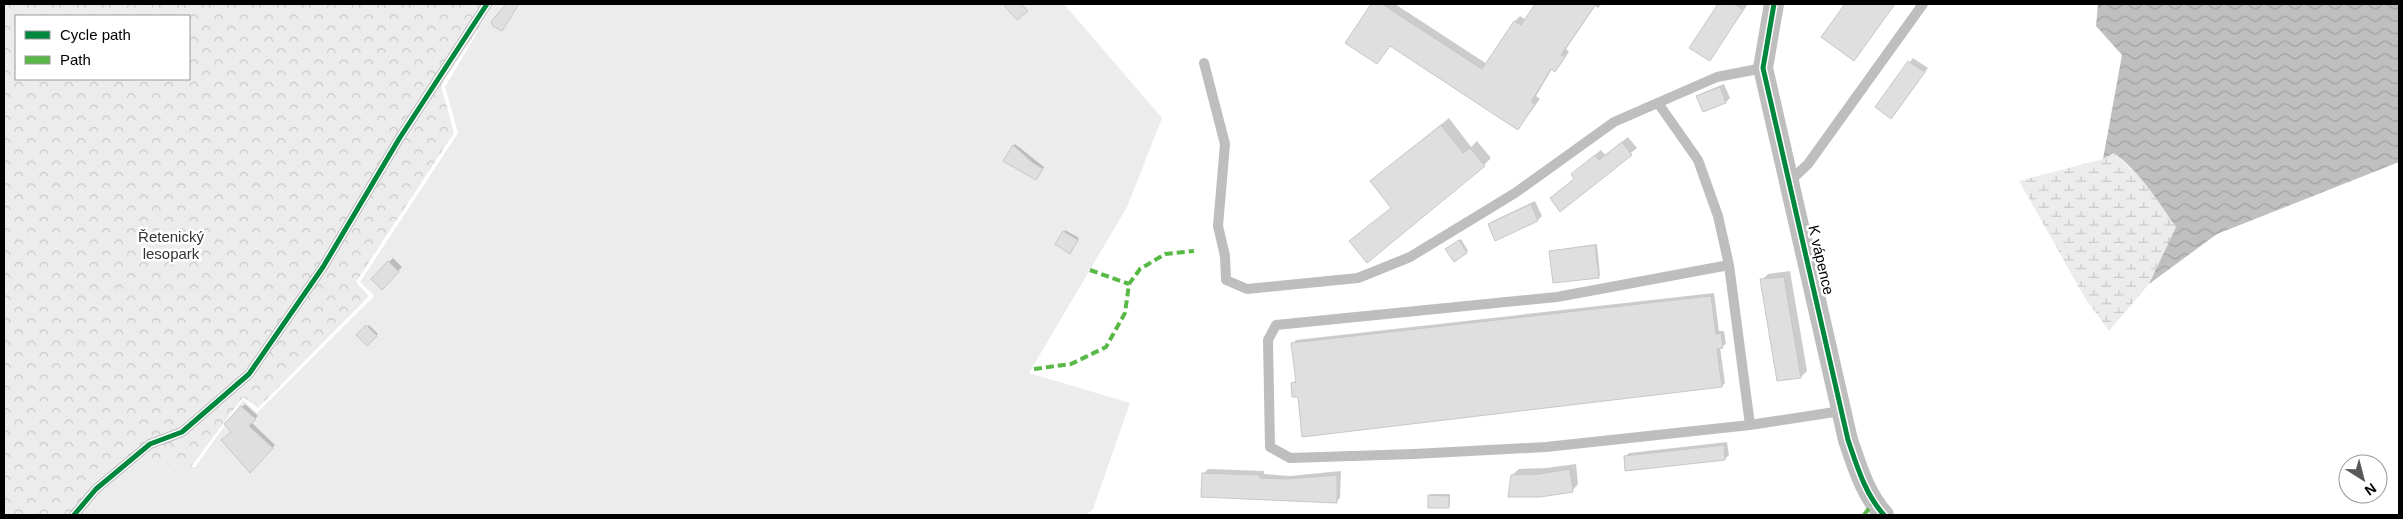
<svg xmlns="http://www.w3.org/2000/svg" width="2403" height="519" viewBox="0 0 2403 519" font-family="Arial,sans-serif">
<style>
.forest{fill:url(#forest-crowns);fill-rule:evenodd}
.wetland{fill:url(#wetland-marsh)}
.garden{fill:#ececec}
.water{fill:url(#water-waves)}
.shadow{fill:#0003}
.building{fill:#dfdfdf;stroke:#c7c7c7}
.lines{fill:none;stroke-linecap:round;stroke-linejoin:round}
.lane{stroke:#bebebe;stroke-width:10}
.street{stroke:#bebebe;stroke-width:20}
.quiet{stroke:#58b947;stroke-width:4;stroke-dasharray:8 4;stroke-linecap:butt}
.cycleway-casing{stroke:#fff;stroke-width:8}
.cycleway{stroke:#00873e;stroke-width:5}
.labels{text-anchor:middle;stroke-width:5;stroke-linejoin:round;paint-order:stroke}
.park-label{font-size:15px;fill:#333;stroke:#fff}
.street-label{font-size:15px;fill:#000;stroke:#fff}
</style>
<defs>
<pattern id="forest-crowns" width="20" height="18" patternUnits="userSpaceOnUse" patternTransform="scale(1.25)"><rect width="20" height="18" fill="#ececec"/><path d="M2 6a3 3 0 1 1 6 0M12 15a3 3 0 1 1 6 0" fill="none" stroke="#c9c9c9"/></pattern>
<pattern id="wetland-marsh" width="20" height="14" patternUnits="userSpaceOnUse" patternTransform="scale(1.25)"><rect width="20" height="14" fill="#ececec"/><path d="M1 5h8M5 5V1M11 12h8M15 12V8" fill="none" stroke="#c9c9c9"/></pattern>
<pattern id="water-waves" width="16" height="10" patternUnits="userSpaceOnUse" patternTransform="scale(1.25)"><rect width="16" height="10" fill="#bfbfbf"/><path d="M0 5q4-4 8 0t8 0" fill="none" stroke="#a2a2a2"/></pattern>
</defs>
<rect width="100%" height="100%" fill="#fff"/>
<!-- forest -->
<path class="forest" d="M4,4H495L441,85L454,133L356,282L369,296L258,408L243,397L191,467L150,463L131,459L113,466L88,515H4ZM16,16H189V79H16Z"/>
<!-- wetland -->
<path class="wetland" d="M2114,153L2143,180L2176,227L2149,284L2109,331L2085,298L2019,181L2103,159Z"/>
<!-- garden -->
<path class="garden" d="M494,4H1064L1162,118L1127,207L1029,373L1130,403L1093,509L1086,515H88L113,466L131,458L150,463L195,467L243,400L257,413L374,296L360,282L458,133L445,87Z"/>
<!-- water -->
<path class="water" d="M2098,4H2399V162L2217,234L2149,284L2176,227C2158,201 2140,172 2114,153L2103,159L2122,55L2096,26Z"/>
<!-- shadow -->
<path class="shadow" d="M1373,4H1395L1487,64L1515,21L1520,16L1526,20L1537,4H1602L1598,8L1595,6L1566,49L1569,52L1560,65L1555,70L1552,69L1536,96L1540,99L1518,129L1391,45L1377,62L1347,42Z
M1720,4H1748L1710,59L1691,47Z
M1913,58L1928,68L1895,114L1877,107Z
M1724,84L1730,98L1726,102L1704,111L1698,97L1702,93Z
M1449,118L1471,147L1477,141L1491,158L1484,165L1392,207L1371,181Z
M1628,137L1637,148L1560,210L1576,178L1572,174L1601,150L1605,155Z
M1015,144L1044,167L1038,177L1005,160Z
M1535,201L1542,216L1538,220L1496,239L1489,225L1493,221Z
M1065,230L1079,238L1072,250L1064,232Z
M1461,239L1468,251L1454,260L1448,247Z
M1597,244L1600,275L1599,276L1550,251Z
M393,258L402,267L382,288L372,279Z
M1790,271L1807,371L1801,377L1762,280L1768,274Z
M1714,293L1719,331H1724L1726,344L1720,347L1725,383L1722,386L1299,395L1292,383L1297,380L1293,344L1296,340Z
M369,325L378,334L367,345L358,335Z
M245,404L258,416L251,422L275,445L250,471L232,432L226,424Z
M1727,442L1729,455L1725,459L1625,457L1629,453Z
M1576,464L1578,484L1572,491L1512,475L1519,469L1546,468Z
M1208,469L1264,471V474L1290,476L1341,471L1340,498L1336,502L1204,473Z
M1431,494H1450V505L1448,507L1429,496Z"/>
<!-- building -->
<path class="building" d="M506,4H519L502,31L493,26L491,22Z
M1003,4H1021L1028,11L1017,20Z
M1371,4H1382L1482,69L1514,21L1521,25L1535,4H1596L1561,55L1565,57L1555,72L1551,69L1531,102L1535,104L1518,130L1390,46L1377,64L1345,43Z
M1718,4H1734L1743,10L1710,61L1689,48Z
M1845,4H1895L1854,61L1821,37Z
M1908,61L1925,72L1891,119L1875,107Z
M1720,87L1726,103L1703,112L1696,96Z
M1441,125L1463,153L1470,148L1485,166L1367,263L1349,241L1391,208L1370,181Z
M1622,142L1632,155L1560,212L1550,198L1574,179L1571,174L1595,155L1599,160Z
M1013,145L1032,162L1043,169L1036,180L1003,161Z
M1531,204L1538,221L1495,241L1488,224Z
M1063,231L1078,240L1070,254L1055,244Z
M1459,240L1467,253L1454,262L1445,249Z
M1595,245L1599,278L1553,283L1549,251Z
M388,261L399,272L382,290L371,279Z
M1784,277L1801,378L1777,381L1760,279Z
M1711,296L1716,334L1721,333L1723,348L1717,349L1722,387L1302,437L1298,397H1292L1291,383L1296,382L1291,343Z
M366,325L377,336L367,346L356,335Z
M241,406L256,419L249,426L273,448L250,473L221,440L231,432L224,424Z
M1724,445L1725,460L1625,471L1624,456Z
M1570,469L1573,492L1540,497H1508L1511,475L1539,474Z
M1202,473L1260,475V478L1286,479L1337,475V503L1201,497Z
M1428,495L1449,496V508H1428Z"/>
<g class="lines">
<!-- lane -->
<path class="lane" d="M1204,63L1225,144L1218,226L1225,256L1226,280L1247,289L1358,278L1410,257L1515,193L1614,122L1717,77L1763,68
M1658,103L1698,160L1718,216L1729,265L1750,425L1546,447L1414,454L1290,458L1270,447L1268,340L1276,325L1557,297L1729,265
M1790,181L1808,164L1923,4
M1750,425L1841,411
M74,515L96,489L150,444L182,432L249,374L323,267L399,139L487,4"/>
<!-- street -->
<path class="street" d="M1774,4L1763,68L1848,440C1857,466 1865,494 1884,515"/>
<!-- quiet -->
<path class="quiet" d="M1090,270L1129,284
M1034,369L1071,364L1106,347L1125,313L1129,284L1140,269L1165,254L1194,251
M1864,515L1873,503"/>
<!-- cycleway casing -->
<g class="cycleway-casing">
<path id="cycleway" d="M1774,4L1763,68L1848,440C1857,466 1865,494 1884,515
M74,515L96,489L150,444L182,432L249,374L323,267L399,139L487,4"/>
</g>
<!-- cycleway -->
<use href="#cycleway" class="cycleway"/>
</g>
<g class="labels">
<!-- park labels -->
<g class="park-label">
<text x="171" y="242">Řetenický<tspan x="171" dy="17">lesopark</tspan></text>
</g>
<!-- street labels -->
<g class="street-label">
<text transform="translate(1821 260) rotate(77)" y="5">K vápence</text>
</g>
</g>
<!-- border -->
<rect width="2403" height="519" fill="none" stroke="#000000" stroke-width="10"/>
<!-- legend -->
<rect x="15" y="15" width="175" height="65" fill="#ffffff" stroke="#999999"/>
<rect x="25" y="31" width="25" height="8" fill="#00873e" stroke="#999999"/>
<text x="60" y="40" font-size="15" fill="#000000">Cycle path</text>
<rect x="25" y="56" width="25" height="8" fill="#58b947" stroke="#999999"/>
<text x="60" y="65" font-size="15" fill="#000000">Path</text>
<!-- north arrow -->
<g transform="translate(2363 479) rotate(144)"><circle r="24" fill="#ffffff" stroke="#999999"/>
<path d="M0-4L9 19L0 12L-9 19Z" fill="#595959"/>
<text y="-8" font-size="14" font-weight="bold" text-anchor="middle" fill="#000000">N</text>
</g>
</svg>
